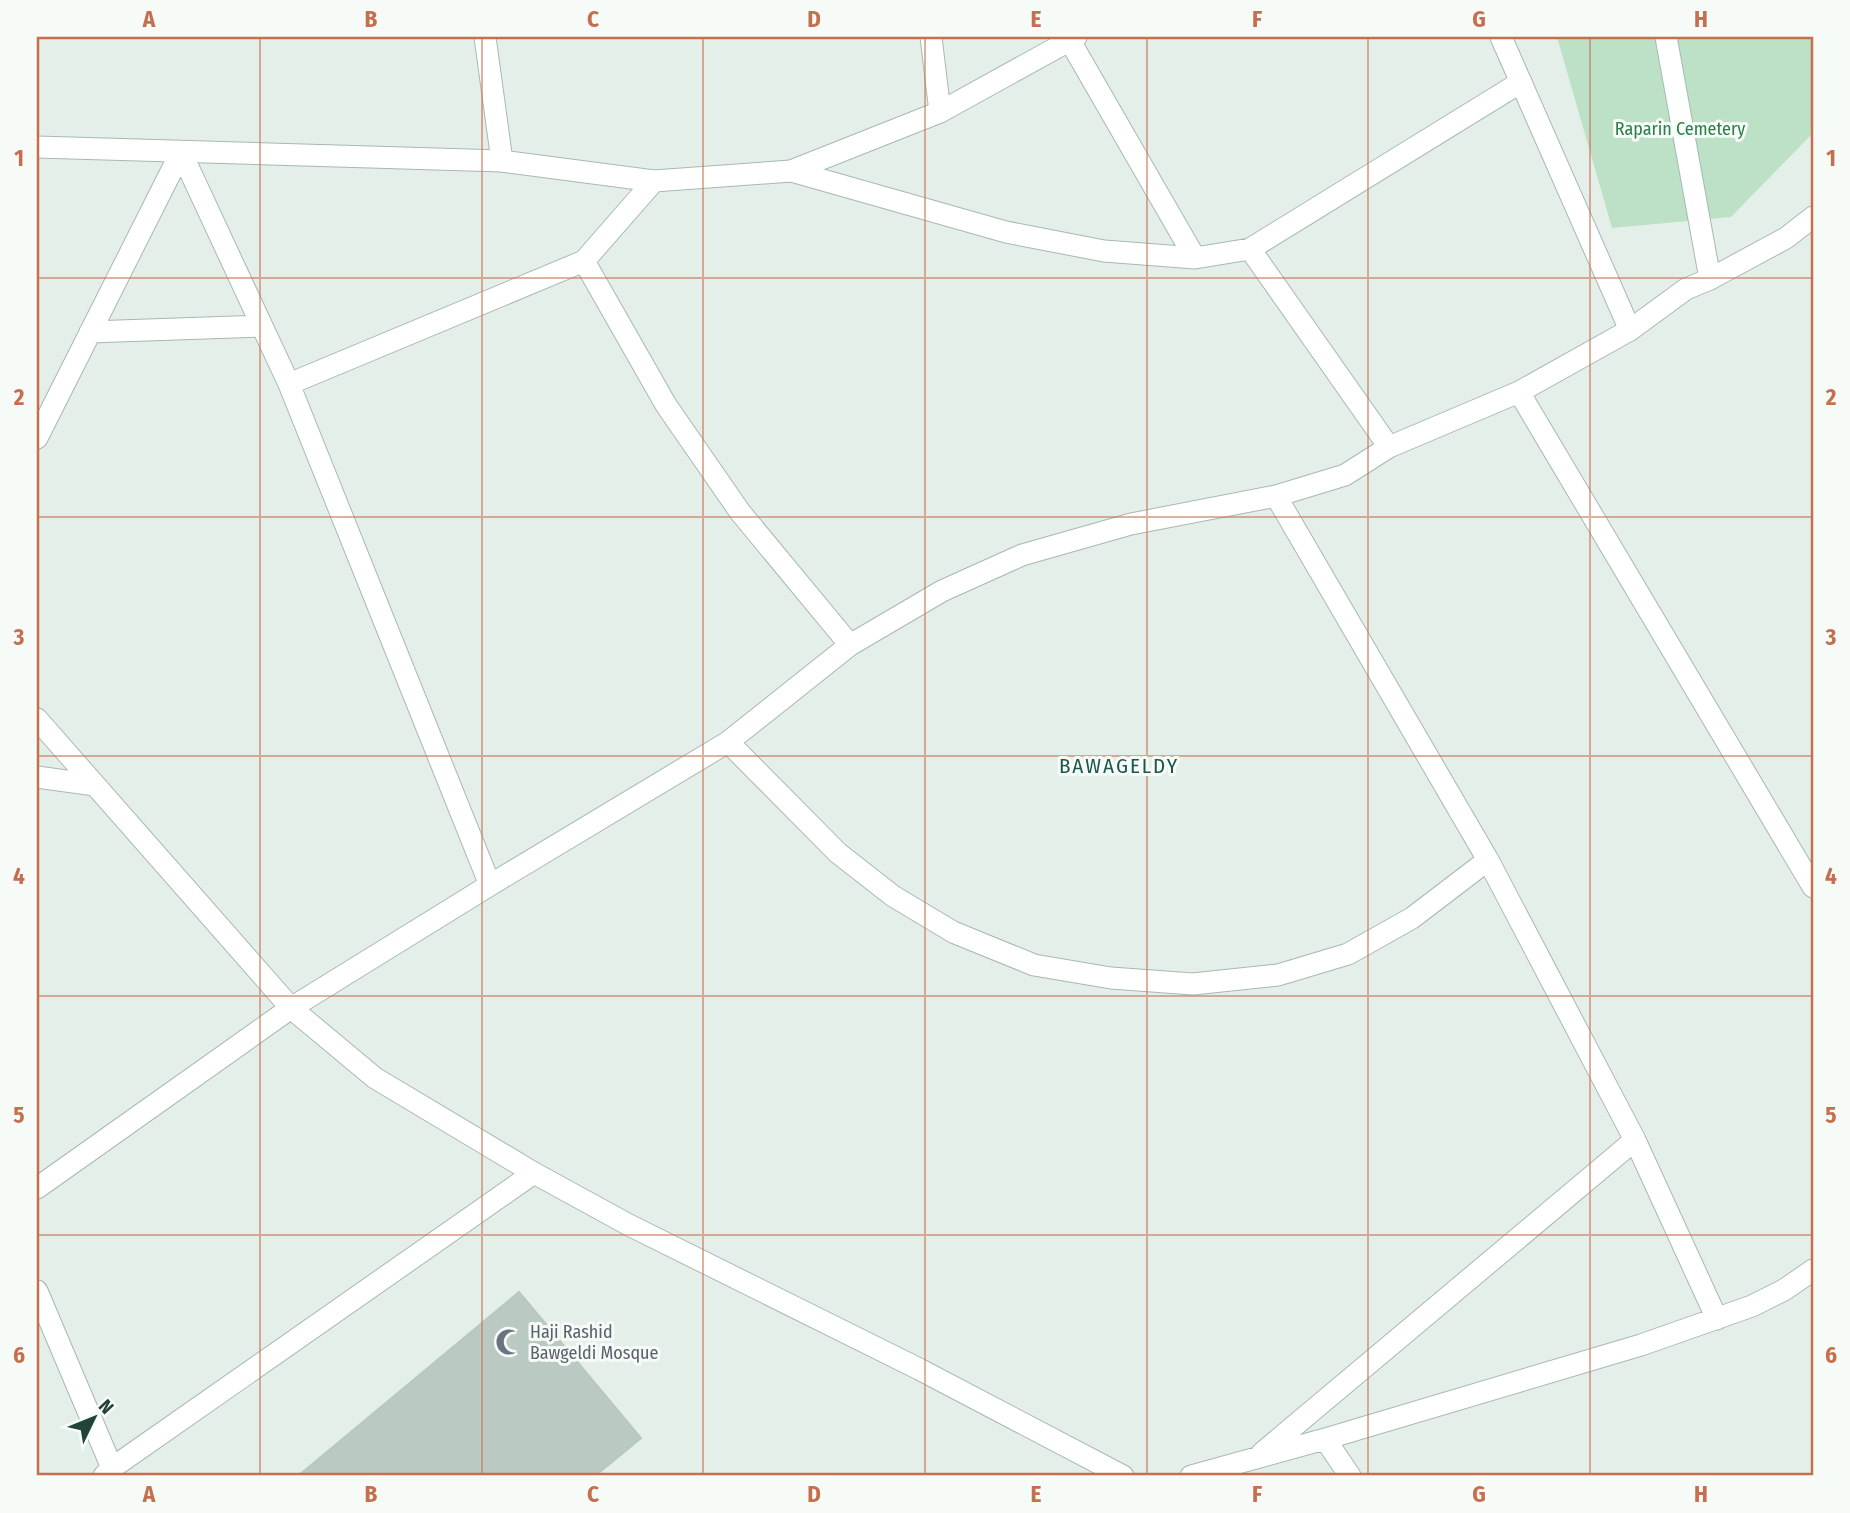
<svg xmlns="http://www.w3.org/2000/svg" width="1850" height="1513" viewBox="0 0 1850 1513" font-family="'Fira Sans Condensed',sans-serif">
<style>
.green{fill:#bce1c6}
.building{fill:#bacac3;stroke:#b6c9c1;stroke-width:2}
.lines{fill:none;stroke-linecap:round;stroke-linejoin:round}
.minor-casing{stroke:#a7b8b2;stroke-width:23}
.tertiary-casing{stroke:#a7b8b2;stroke-width:23}
.minor{stroke:#fff;stroke-width:21}
.tertiary{stroke:#fff;stroke-width:21}
.grid{fill:none;stroke:#c56f4f;stroke-width:2;stroke-opacity:0.55}
.labels{text-anchor:middle;stroke-width:6;stroke-linejoin:round;paint-order:stroke}
.park-label{font-size:18px;fill:#297d49;stroke:#f6fbf8}
.worship-label{font-size:18px;fill:#5b616d;stroke:#f6fbf8;text-anchor:start}
.quarter-label{font-size:21px;letter-spacing:2px;fill:#1c5748;stroke:#f6fbf8}
.neatline{fill:none;stroke:#c56f4f;stroke-width:2.5}
.grid-label{font-size:23px;text-anchor:middle;font-weight:bold;fill:#c56f4f}
</style>
<rect width="100%" height="100%" fill="#e5efea"/>
<!-- green -->
<path class="green" d="M1557,37H1813V133L1731,217L1612,228Z"/>
<!-- building -->
<path class="building" d="M519,1292L641,1438L595,1476H298Z"/>
<g class="lines">
<!-- minor casing -->
<g class="minor-casing">
<path id="minor" d="M485,37L502,161
M931,37L940,112
M1666,37L1710,279
M1070,41L1195,258
M181,152L289,384L490,885
M791,171L1006,232L1104,251L1195,258L1250,249L1521,82
M1250,249L1389,447
M584,261L666,405L740,512L850,645
M90,332L261,326
M289,384L584,261L654,181
M1519,392L1813,887
M37,438L181,152
M1276,496L1488,860L1635,1140L1717,1319
M37,719L291,1008L375,1078L534,1173L629,1225L919,1369L1123,1476
M728,742L838,853L893,896L953,932L1034,965L1111,978L1193,984L1278,975L1348,954L1412,918L1488,860
M37,777L95,785
M37,1188L291,1008L490,885L728,742L850,645L942,591L1022,555L1131,524L1276,496L1345,475L1389,447L1519,392L1630,330
M37,1291L112,1468
M1325,1439L1350,1476
M1262,1453L1635,1140
M104,1476L112,1468L534,1173
M1191,1476L1325,1439L1641,1345L1752,1306L1784,1290L1813,1270"/>
</g>
<!-- tertiary casing -->
<g class="tertiary-casing">
<path id="tertiary" d="M1501,37L1630,330L1686,289L1710,279L1786,238L1813,217
M37,147L502,161L654,181L791,171L940,112L1076,37"/>
</g>
<!-- minor -->
<use href="#minor" class="minor"/>
<!-- tertiary -->
<use href="#tertiary" class="tertiary"/>
</g>
<!-- grid -->
<path class="grid" d="M260,37V1476M482,37V1476M703,37V1476M925,37V1476M1147,37V1476M1368,37V1476M1590,37V1476M37,278H1813M37,517H1813M37,756H1813M37,996H1813M37,1235H1813"/>
<!-- icons -->
<defs>
<g id="mosque-bare" transform="scale(2.1)"><path d="M3.5-4.9A6 6 0 1 0 3.5 4.9A5 5 0 1 1 3.5-4.9Z" fill="#6b7280" stroke="#f6fbf8" stroke-width="2.5" paint-order="stroke"/></g>
</defs>
<g fill-rule="evenodd">
<use href="#mosque-bare" x="509" y="1342"/>
</g>
<g class="labels">
<!-- park labels -->
<g class="park-label">
<text x="1680" y="135">Raparin Cemetery</text>
</g>
<!-- worship labels -->
<g class="worship-label">
<text x="530" y="1338">Haji Rashid<tspan x="530" dy="21">Bawgeldi Mosque</tspan></text>
</g>
<!-- quarter labels -->
<g class="quarter-label">
<text x="1119" y="773">BAWAGELDY</text>
</g>
</g>
<!-- border -->
<rect width="1850" height="1513" fill="none" stroke="#f6fbf8" stroke-width="77"/>
<!-- north arrow -->
<g transform="translate(94 1418) rotate(47)" stroke="#f6fbf8" stroke-width="5" paint-order="stroke">
<path d="M0-5L12 26L0 18L-12 26Z" fill="#22433a"/>
<text y="-10" font-size="19" font-weight="bold" text-anchor="middle" fill="#22433a">N</text>
</g>
<rect x="38" y="38" width="1774" height="1436" class="neatline"/>
<g class="grid-label">
<text x="149" y="27">A</text>
<text x="371" y="27">B</text>
<text x="593" y="27">C</text>
<text x="814" y="27">D</text>
<text x="1036" y="27">E</text>
<text x="1257" y="27">F</text>
<text x="1479" y="27">G</text>
<text x="1701" y="27">H</text>
<text x="19" y="166">1</text>
<text x="1831" y="166">1</text>
<text x="19" y="405">2</text>
<text x="1831" y="405">2</text>
<text x="19" y="645">3</text>
<text x="1831" y="645">3</text>
<text x="19" y="884">4</text>
<text x="1831" y="884">4</text>
<text x="19" y="1123">5</text>
<text x="1831" y="1123">5</text>
<text x="19" y="1363">6</text>
<text x="1831" y="1363">6</text>
<text x="149" y="1502">A</text>
<text x="371" y="1502">B</text>
<text x="593" y="1502">C</text>
<text x="814" y="1502">D</text>
<text x="1036" y="1502">E</text>
<text x="1257" y="1502">F</text>
<text x="1479" y="1502">G</text>
<text x="1701" y="1502">H</text>
</g>
</svg>
